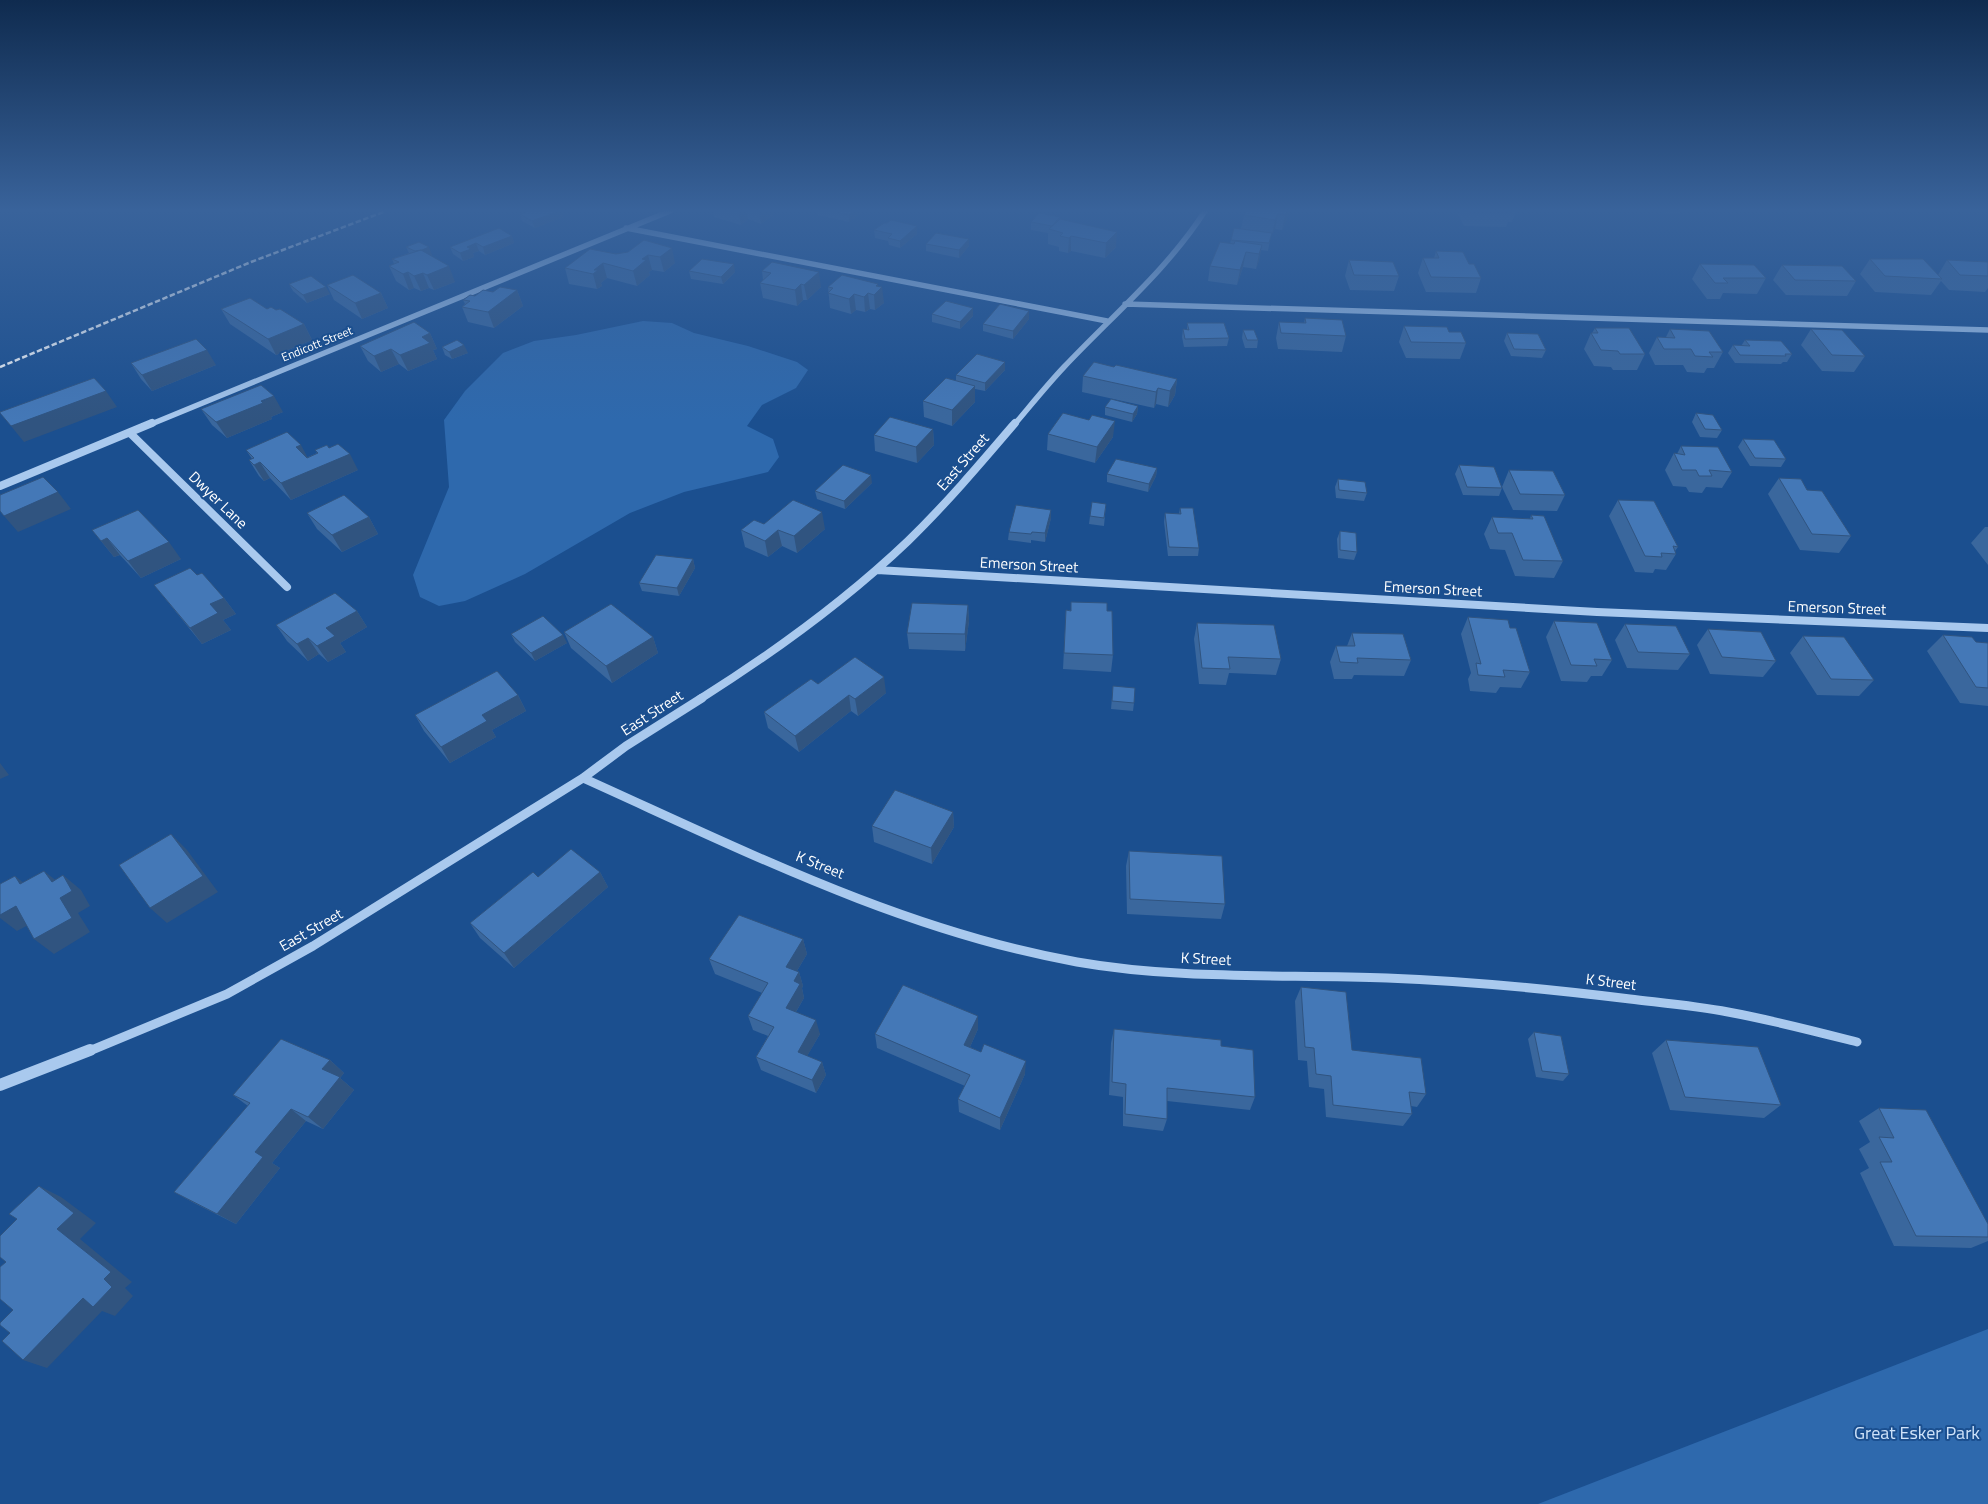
<svg xmlns="http://www.w3.org/2000/svg" width="1988" height="1504" viewBox="0 0 1988 1504" font-family="'Titillium Web',sans-serif">
<style>
.green{fill:#2e69ad}
.lines{fill:none;stroke-linecap:round;stroke-linejoin:round}
.minor-far3{stroke:#a9c9ee;stroke-width:5.5}
.minor-far2{stroke:#a9c9ee;stroke-width:8}
.minor-far1{stroke:#a9c9ee;stroke-width:9}
.minor{stroke:#a9c9ee;stroke-width:12}
.rail{stroke:#fff;stroke-width:2.5;stroke-dasharray:5.5 2.5;stroke-linecap:butt}
.wall{fill:#3a679d}
.shaded-wall{fill:#305480}
.building{fill:#4478b7;stroke:#305480}
.labels{text-anchor:middle;stroke-width:4;stroke-linejoin:round;paint-order:stroke}
.far-street-label{font-size:12px;fill:#fff;stroke:#1b4f8f}
.street-label{font-size:15px;fill:#fff;stroke:#1b4f8f}
.near-park-label{font-size:18px;fill:#cfe3fa;stroke:#1b4f8f}
</style>
<rect width="100%" height="100%" fill="#1b4f8f"/>
<!-- green -->
<path class="green" d="M643,321L672,323L694,333L748,346L797,362L808,370L796,388L762,405L747,426L773,439L779,457L768,472L684,492L630,513L525,574L465,601L439,606L420,597L413,575L449,487L444,420L465,391L503,353L534,341L576,335Z
M1988,1329V1504H1538Z"/>
<g class="lines">
<!-- minor-far3 -->
<path class="minor-far3" d="M626,228L1107,321
M1125,304L1988,330
M149,425L670,211
M1014,425C1031,405 1047,385 1064,367C1112,316 1167,270 1205,211"/>
<!-- minor-far2 -->
<path class="minor-far2" d="M130,433L287,587
M0,486L152,423
M877,570L1597,612L1988,628
M700,699C773,653 845,601 908,541C946,504 980,464 1015,423"/>
<!-- minor-far1 -->
<path class="minor-far1" d="M583,778C743,850 903,931 1077,962C1179,980 1284,974 1387,978C1468,981 1549,989 1630,999C1663,1003 1696,1006 1728,1012C1772,1020 1814,1031 1857,1042
M87,1052L227,994L313,946L583,778L626,746L702,698"/>
<!-- minor -->
<path class="minor" d="M0,1085L90,1050"/>
<!-- rail -->
<path class="rail" d="M0,367L251,262L386,211"/>
</g>
<!-- wall -->
<path class="wall" d="M528,211H566L562,213L563,217L535,228L522,221L520,214Z
M713,211H774L775,214L761,224L748,219L741,225L714,217Z
M817,211H863L849,222L818,215Z
M1289,211L1287,219L1282,230L1275,229L1271,235L1268,251L1261,250L1259,260L1256,269L1243,267L1237,285L1208,281L1210,266L1230,244L1231,240L1241,229L1244,215Z
M1459,211H1516L1512,222H1508L1506,227L1464,226L1458,214Z
M1662,211H1681L1680,213L1666,214Z
M1060,217V219L1116,247L1105,258L1071,251L1068,253L1059,251V247L1048,244V233L1031,230V222Z
M917,226V234L900,248L889,245L888,241L875,238L874,230Z
M512,236L514,243L485,255L479,251L473,253L474,257L463,261L453,254L450,247Z
M969,239V246L959,258L926,251V244Z
M644,240L675,263L664,272L652,270L649,272L650,275L637,286L607,278L601,283L602,286L597,289L569,284L565,268L616,254L628,252Z
M406,247L432,255H431L455,282L434,290L429,288L421,291L414,288L409,290L396,281L389,266L394,264L392,259L409,253Z
M1436,251L1469,264L1481,278L1476,293L1426,292L1418,273L1423,258H1434Z
M1870,259L1938,275L1947,260L1988,262V288L1985,292L1949,290L1941,281L1931,295L1875,292L1860,274Z
M1349,260L1399,276L1394,291L1350,290L1345,276Z
M1700,264L1766,278L1757,294L1723,293L1720,299H1707L1692,279Z
M1782,265L1856,281L1847,296L1786,295L1773,280Z
M689,271L735,272L723,284L691,279Z
M762,271L821,287L807,300H803L797,306L763,298L760,283L763,280Z
M289,284L330,294L307,303L293,291Z
M327,285L381,293L388,308L362,319L334,300Z
M878,286L884,303L875,310L870,309L865,312L856,310L851,314L830,308L828,287Z
M517,290L523,306L494,328L468,322L462,307L465,304L463,300L493,292Z
M221,309H267L304,324L312,340L276,355L230,324Z
M1029,311V319L1013,339L983,331V324Z
M932,314L973,316L960,329L932,322Z
M1305,318L1346,336L1342,352L1278,349L1276,338L1279,322L1304,323Z
M1187,323L1229,338L1227,346L1184,347L1182,337L1183,329L1187,330Z
M1404,326L1449,332L1466,343L1460,359L1406,358L1399,342Z
M1595,328L1645,354L1637,370H1613L1611,367L1594,366L1584,349L1591,333H1592Z
M1670,329L1723,352L1714,368H1707L1704,373L1687,372L1683,365H1655L1649,353L1657,337H1666Z
M1811,329L1865,356L1854,372L1822,371L1801,345Z
M1243,330L1258,340L1257,348H1245L1242,338Z
M430,333L437,349L433,350L437,359L408,371L399,364L381,372L368,361L360,346Z
M1507,333L1546,350L1542,358L1511,356L1504,341Z
M1745,340L1792,354L1787,362H1783L1781,364L1735,363L1728,353L1733,345L1741,346Z
M442,347L468,353L452,359L445,355Z
M1005,362V370L985,391L975,389V402L952,426L924,417L923,401L956,381V375Z
M131,363L216,365L152,391L141,379Z
M1114,367L1177,379L1175,395L1168,407L1156,404L1154,408L1082,392L1083,376Z
M1138,406L1137,414L1132,422L1105,415V407Z
M201,409L283,412L271,417L272,419L227,438L212,425Z
M1696,413L1722,430L1717,438L1700,437L1692,422Z
M933,429L934,445L917,463L875,451L874,435Z
M1048,434L1113,437L1095,463L1047,450Z
M1743,439L1786,459L1781,467L1750,466L1738,447Z
M1681,446L1732,472L1722,488L1706,487L1702,493L1689,492L1686,487L1673,486L1665,470L1674,453L1677,454Z
M246,450L308,457L317,453L315,450L358,470L291,500L270,478L264,481L259,476L249,460L252,459Z
M1459,465L1502,488L1499,496L1463,495L1455,474Z
M1157,468L1156,476L1148,492L1107,482V474Z
M1509,470L1565,495L1557,511L1513,510L1502,487Z
M1779,478L1807,490L1851,536L1839,553L1800,550L1768,494Z
M1338,479L1367,493L1364,501L1336,498L1335,487Z
M872,483L845,509L817,499L815,491Z
M1618,500L1678,547L1675,551L1676,554L1666,570L1655,569L1653,573L1635,572L1609,516Z
M1106,504L1104,526L1089,524L1090,516Z
M1180,508L1199,548L1198,556H1168L1164,522L1165,513L1179,514Z
M1051,510V518L1045,542L1031,540V543L1008,540L1009,532Z
M307,513L369,517L378,534L342,552L317,529Z
M1531,515L1563,561L1554,578L1515,576L1505,550L1490,549L1484,534L1492,517L1530,519Z
M764,524L825,529L797,553L782,546L768,557L745,547L741,530Z
M1985,527H1988V565L1971,543Z
M92,530L181,559L141,578L120,555L114,557Z
M1340,531L1357,552L1354,560L1338,558L1337,539Z
M693,559L695,568L679,596L642,591L639,583Z
M197,575L224,598L236,614L223,620L231,630L202,644L154,585Z
M968,605L969,621L965,651L909,649L907,633Z
M1066,610L1107,611L1113,655L1111,672L1063,669Z
M357,611L367,627L340,643L346,652L328,662L319,654L308,661L287,641L276,625Z
M1468,617L1510,628L1530,672L1521,688L1500,687L1496,693L1470,691L1468,679L1471,673L1461,634Z
M1554,621L1612,660L1602,676H1591L1587,682L1561,681L1546,637Z
M1197,623L1281,659L1276,675L1229,673L1226,685L1199,684L1194,639Z
M1625,624L1690,654L1678,670L1627,668L1615,640Z
M1708,629L1776,661L1763,677L1710,674L1697,645Z
M564,632L653,637L658,653L612,683L571,648Z
M1352,633L1411,660L1404,676L1354,675L1352,679H1334L1330,662L1336,646H1347Z
M511,634L567,643L535,661L515,642Z
M1943,635L1976,642L1988,643V706L1960,703L1927,651Z
M1803,636L1874,680L1859,696L1817,695L1790,653Z
M818,684L886,693L858,716L851,711L799,752L768,728L764,712Z
M1113,686L1134,703L1133,711L1111,709Z
M518,695L526,711L492,730L496,737L450,763L424,731L415,715Z
M953,812L954,827L932,864L874,842L872,826Z
M1129,851L1225,904L1221,919L1127,914L1126,866Z
M600,872L608,887L514,968L480,938L470,923L538,877Z
M803,939L807,954L797,971L799,972L803,986L802,988L804,998L796,1012L820,1034L807,1056L822,1062L826,1075L816,1093L761,1070L756,1057L768,1036L753,1030L748,1016L762,993L715,974L709,959Z
M1301,987L1352,1050L1426,1094L1417,1107L1411,1106L1412,1114L1403,1126L1326,1117L1324,1089L1309,1087L1307,1061L1298,1060L1295,1001Z
M978,1029L970,1047L1025,1074L1000,1130L959,1112L958,1099L965,1086L877,1048L875,1034Z
M1114,1029L1221,1046L1255,1097L1250,1110L1167,1101V1119L1163,1131L1123,1126V1097L1109,1095L1111,1043Z
M1534,1032L1569,1074L1563,1081L1536,1077L1528,1039Z
M1666,1040L1781,1105L1764,1118L1670,1110L1652,1053Z
M330,1060L344,1073L340,1078L354,1090L323,1129L306,1121L272,1163L280,1168L236,1224L194,1203L174,1192L248,1106L233,1095Z
M1879,1108L1988,1224V1241L1971,1248L1894,1246L1860,1173L1869,1168L1859,1149L1870,1142L1859,1121Z"/>
<!-- shaded-wall -->
<path class="shaded-wall" d="M556,211H565L562,213L563,217L535,228L532,221Z
M738,211H746L748,219L741,225Z
M759,211H774L775,214L761,224Z
M854,211H863L849,222V215Z
M1287,211H1289L1287,219L1282,230L1285,215Z
M1278,214L1275,229L1272,235L1275,220Z
M917,226V234L900,248V241Z
M1117,232L1116,247L1105,258L1106,243Z
M512,236L514,243L485,255L483,247Z
M1071,236V251L1068,253L1069,238Z
M969,239V246L959,258V250Z
M476,243L479,251L473,253L474,257L463,261L460,253L467,247Z
M1262,245L1259,260L1256,269L1259,254Z
M429,247L432,255L420,260L417,252Z
M672,248L675,263L664,272L660,257Z
M1246,252L1243,267L1237,285L1240,270Z
M648,255L652,270L649,272L650,275L637,286L633,271L642,259Z
M603,263L607,278L601,283L602,286L597,289L593,274L594,270Z
M734,264L735,272L723,284L721,277Z
M449,266L455,282L434,290L427,275Z
M408,272L414,288L409,290L403,274Z
M819,272L821,287L807,300L804,285Z
M423,273L429,288L421,291L414,276Z
M801,284L803,300L797,306L795,290Z
M878,284L879,291L882,287L884,303L875,310L874,295L876,286Z
M326,287L330,294L307,303L303,295Z
M517,290L523,306L494,328L488,312Z
M381,293L388,308L362,319L355,303Z
M868,293L870,309L865,312L864,297Z
M854,294L856,310L851,314L849,299Z
M973,308V316L960,329V322Z
M1029,311V319L1013,339V331Z
M304,324L312,340L276,355L268,339Z
M430,333L437,349L433,350L437,359L408,371L400,355L422,337Z
M464,345L468,353L452,359L449,352Z
M391,349L399,364L381,372L374,356Z
M207,350L216,365L152,391L142,375Z
M1005,362V370L985,391V383Z
M1177,379L1175,395L1168,407L1170,391Z
M975,386V402L952,426V410Z
M1158,388L1156,404L1154,408L1156,392Z
M106,391L117,407L24,442L11,426Z
M274,396L283,412L271,417L272,419L227,438L216,422Z
M1138,406L1137,414L1132,422L1133,414Z
M1115,421L1113,437L1095,463L1097,447Z
M933,429L934,445L917,463L916,447Z
M301,445L310,462L296,447Z
M350,454L358,470L291,500L281,483Z
M260,462L270,478L264,481L254,465Z
M1157,468L1156,476L1148,492L1149,484Z
M871,475L872,483L845,509L844,501Z
M58,492L71,509L18,532L4,516Z
M1051,510V518L1045,542V533Z
M822,512L825,529L797,553L794,536Z
M369,517L378,534L342,552L332,535Z
M778,530L782,546L768,557L765,541Z
M107,538L120,555L114,557L101,541Z
M169,542L181,559L141,578L128,561Z
M693,559L695,568L679,596L677,588Z
M224,598L236,614L223,620L231,630L202,644L190,628L210,604Z
M968,605L969,621L965,651V634Z
M357,611L367,627L340,643L346,652L328,662L317,646L326,628Z
M563,635L567,643L535,661L531,653Z
M653,637L658,653L612,683L606,666Z
M308,638L319,654L308,661L297,644Z
M884,677L886,693L858,716L855,699Z
M518,695L526,711L492,730L496,737L450,763L441,747L482,715Z
M849,695L851,711L799,752L795,736Z
M0,763L9,775L0,779Z
M953,812L954,827L932,864L931,848Z
M171,834L187,850L218,892L167,923L150,908Z
M44,871L63,886V875L81,890L90,906L78,913L90,932L54,954L34,939L60,898L52,882Z
M600,872L608,887L514,968L504,953Z
M15,876L34,891L20,884Z
M16,906L36,921L17,931L0,918V915Z
M803,939L807,954L791,981L786,967Z
M799,972L803,986L802,988L804,998L790,1022L786,1008L794,981Z
M978,1016V1029L965,1058L964,1045Z
M816,1020L820,1034L802,1065L798,1052Z
M330,1060L344,1073L340,1078L354,1090L323,1129L308,1117L322,1069Z
M1026,1061L1025,1074L1000,1130V1118Z
M822,1062L826,1075L816,1093L812,1080Z
M291,1109L306,1121L272,1163L280,1168L236,1224L217,1214L255,1152Z
M39,1186L61,1197L96,1223L80,1239L132,1282L125,1288L133,1296L115,1316L102,1311L47,1368L23,1360L83,1298L104,1279L57,1229Z"/>
<!-- building -->
<path class="building" d="M528,211H559L532,221L520,214Z
M831,211H854L849,215Z
M1246,211H1287L1285,215L1278,214L1275,220L1244,215Z
M1469,211H1510L1511,212H1469Z
M1039,213L1060,217L1052,226L1031,222Z
M1060,219L1117,232L1106,243L1071,236L1069,238L1060,236L1063,233L1049,229Z
M891,220L917,226L900,241L888,238L892,234L874,230L884,223H887Z
M499,228L512,236L483,247L476,243L467,247L471,249L460,253L450,247Z
M1234,228L1272,233L1269,243L1231,240Z
M936,233L969,239L959,250L926,244Z
M644,240L672,248L660,257L648,255L642,259L646,260L633,271L603,263L594,270H598L593,274L565,268L590,249L616,254L628,252Z
M1235,241L1262,245L1259,254L1246,252L1240,270L1210,266L1220,242L1234,244Z
M419,242L429,247L422,250H421L415,251L406,247Z
M421,250L449,266L427,275L423,273L414,276L408,272L403,274L389,266L399,262L392,259Z
M1436,251L1463,252L1469,264H1474L1481,278L1431,277L1423,258H1439Z
M702,259L734,264L721,277L689,271Z
M1870,259H1923L1942,279L1885,276Z
M1349,260L1393,262L1399,276L1354,275Z
M1947,260L1988,262V276L1960,275Z
M772,262L819,272L804,285L801,284L795,290L760,283L771,273L762,271Z
M1700,264L1754,265L1766,278H1723L1728,283H1715Z
M1782,265L1842,266L1856,281L1795,280Z
M353,275L381,293L355,303L327,285Z
M842,275L878,284L876,286L882,287L874,295L868,293L864,297L854,294L849,299L828,293L833,288L828,287Z
M311,276L326,287L303,295L289,284Z
M500,287L517,290L488,312L462,307L470,301L463,300L470,295L475,296L483,290L493,292Z
M250,298L267,309L271,307L276,310L280,309L304,324L268,339L221,309Z
M946,301L973,308L960,322L932,314Z
M1000,304L1029,311L1013,331L983,324Z
M1305,318L1342,320L1346,336L1281,333L1279,322L1306,323Z
M414,322L430,333L422,337L430,343L400,355L391,349L374,356L360,346Z
M1187,323H1224L1229,338L1185,339L1183,329L1189,330Z
M1404,326L1447,327L1449,332H1461L1466,343L1411,342Z
M1595,328H1629L1645,354H1620L1618,351L1601,350L1591,333H1598Z
M1670,329L1709,331L1723,352H1709L1713,357L1695,356L1691,349H1664L1657,337L1675,338Z
M1811,329L1842,330L1865,356L1832,355Z
M1243,330H1254L1258,340H1247Z
M1507,333L1538,334L1546,350L1514,349Z
M196,339L207,350L142,375L131,363Z
M457,340L464,345L449,352L442,347Z
M1745,340L1781,341L1792,354H1785L1786,356L1740,355L1733,345L1750,346Z
M977,354L1005,362L985,383L956,375Z
M1094,362L1114,367L1116,365L1177,379L1170,391L1158,388L1156,392L1083,376Z
M94,378L106,391L11,426L0,413V412Z
M946,378L975,386L952,410L923,401Z
M261,385L274,396L261,401L263,403L216,422L201,409Z
M1111,399L1138,406L1133,414L1105,407Z
M1063,413L1089,420L1092,415L1115,421L1097,447L1048,434Z
M1696,413L1713,415L1722,430L1705,429Z
M890,417L933,429L916,447L874,435Z
M287,432L301,445L296,447L307,458L318,453L315,450L327,445L329,448L338,444L350,454L281,483L260,462L254,465L249,460L254,458L246,450Z
M1743,439L1774,440L1786,459L1755,458Z
M1681,446L1718,447L1732,472L1709,470L1712,476H1699L1696,470H1682L1674,453L1685,455Z
M1116,459L1157,468L1149,484L1107,474Z
M843,465L871,475L844,501L815,491Z
M1459,465L1494,467L1502,488L1467,487Z
M1509,470L1553,471L1565,495L1520,494Z
M43,477L58,492L4,516L0,511V495Z
M1779,478L1801,479L1807,490L1822,491L1851,536L1812,534Z
M1338,479L1365,482L1367,493L1339,490Z
M344,495L369,517L332,535L307,513Z
M793,500L822,512L794,536L778,530L765,541L741,530L754,520L764,524Z
M1618,500L1654,501L1678,547L1673,546L1676,554L1661,553L1662,557L1645,556Z
M1092,502L1106,504L1104,518L1090,516Z
M1016,505L1051,510L1045,533L1032,532L1031,534L1009,532Z
M1180,508H1193L1199,548L1169,547L1165,513L1181,514Z
M138,510L169,542L128,561L107,538L101,541L92,530Z
M1531,515L1544,516L1563,561L1523,560L1512,533H1498L1492,517L1533,519Z
M1340,531L1356,533L1357,552L1340,550Z
M656,555L693,559L677,588L639,583Z
M190,568L197,575L202,573L224,598L210,604L218,613L190,628L154,585Z
M335,593L357,611L326,628L335,636L317,646L308,638L297,644L276,625Z
M1071,602L1107,603V611H1112L1113,655L1064,653L1066,610L1071,611Z
M912,603L968,605L965,634L907,633Z
M611,604L653,637L606,666L564,632Z
M543,616L563,635L531,653L511,634Z
M1468,617L1508,620L1510,628H1516L1530,672L1503,670L1505,677L1478,675L1476,663L1481,664Z
M1554,621L1597,623L1612,660L1594,659L1597,666L1571,665Z
M1197,623L1274,625L1281,659L1228,657L1230,669L1202,668Z
M1625,624L1676,626L1690,654L1638,652Z
M1708,629L1761,632L1776,661L1722,657Z
M1352,633L1403,634L1411,660L1357,658L1358,663L1340,662L1336,646H1355Z
M1943,635L1972,637L1976,642L1988,643V688L1976,687Z
M1803,636L1844,637L1874,680L1831,679Z
M855,657L884,677L855,699L849,695L795,736L764,712L811,679L818,684Z
M497,671L518,695L482,715L487,721L441,747L415,715Z
M1113,686L1135,688L1134,703L1112,701Z
M895,790L953,812L931,848L872,826Z
M171,834L203,876L150,908L119,865Z
M571,849L600,872L504,953L470,923L533,872L538,877Z
M1129,851L1222,856L1225,904L1130,899Z
M44,871L52,882L63,875L72,891L60,898L72,918L34,939L16,906L0,915V884L15,876L20,884Z
M739,915L803,939L786,967L799,972L794,981L800,984L786,1008L816,1020L798,1052L822,1062L812,1080L756,1057L774,1027L748,1016L768,983L709,959Z
M903,985L978,1016L964,1045L981,1052L984,1044L1026,1061L1000,1118L958,1099L970,1075L875,1034Z
M1301,987L1346,992L1352,1050L1421,1058L1426,1094L1409,1092L1412,1114L1333,1105L1331,1076L1316,1074L1314,1048L1305,1047Z
M1114,1029L1221,1040V1046L1253,1050L1255,1097L1167,1088V1119L1125,1114L1126,1084L1112,1082Z
M1534,1032L1561,1036L1569,1074L1542,1071Z
M281,1039L330,1060L322,1069L340,1077L308,1117L291,1109L255,1152L263,1157L217,1214L174,1192L250,1103L233,1095Z
M1666,1040L1758,1047L1781,1105L1685,1097Z
M1879,1108L1926,1110L1988,1224V1237L1916,1236L1880,1162H1892L1879,1137L1894,1138Z
M39,1186L74,1213L57,1229L111,1272L104,1279L112,1287L93,1307L83,1298L23,1360L2,1341L10,1333L0,1325V1323L13,1310L0,1299V1267L6,1262L0,1257V1236L17,1219L9,1214Z"/>
<!-- sky -->
<linearGradient id="sky" x2="0" y2="1"><stop stop-color="#0f2b4f"/><stop offset="0.5" stop-color="#39639b"/><stop offset="1" stop-color="#39639b" stop-opacity="0"/></linearGradient>
<rect width="1988" height="421" fill="url(#sky)"/>
<g class="labels">
<!-- far-street labels -->
<g class="far-street-label">
<text transform="translate(317 344) rotate(-22)" y="4">Endicott Street</text>
</g>
<!-- street labels -->
<g class="street-label">
<text transform="translate(963 462) rotate(-49)" y="5">East Street</text>
<text transform="translate(218 500) rotate(44)" y="5">Dwyer Lane</text>
<text transform="translate(1029 565) rotate(3)" y="5">Emerson Street</text>
<text transform="translate(1433 589) rotate(3)" y="5">Emerson Street</text>
<text transform="translate(1837 608) rotate(2)" y="5">Emerson Street</text>
<text transform="translate(652 713) rotate(-33)" y="5">East Street</text>
<text transform="translate(820 865) rotate(22)" y="5">K Street</text>
<text transform="translate(311 930) rotate(-30)" y="5">East Street</text>
<text transform="translate(1206 959) rotate(3)" y="5">K Street</text>
<text transform="translate(1611 982) rotate(7)" y="5">K Street</text>
</g>
<!-- near-park labels -->
<g class="near-park-label">
<text x="1917" y="1439">Great Esker Park</text>
</g>
</g>
</svg>
